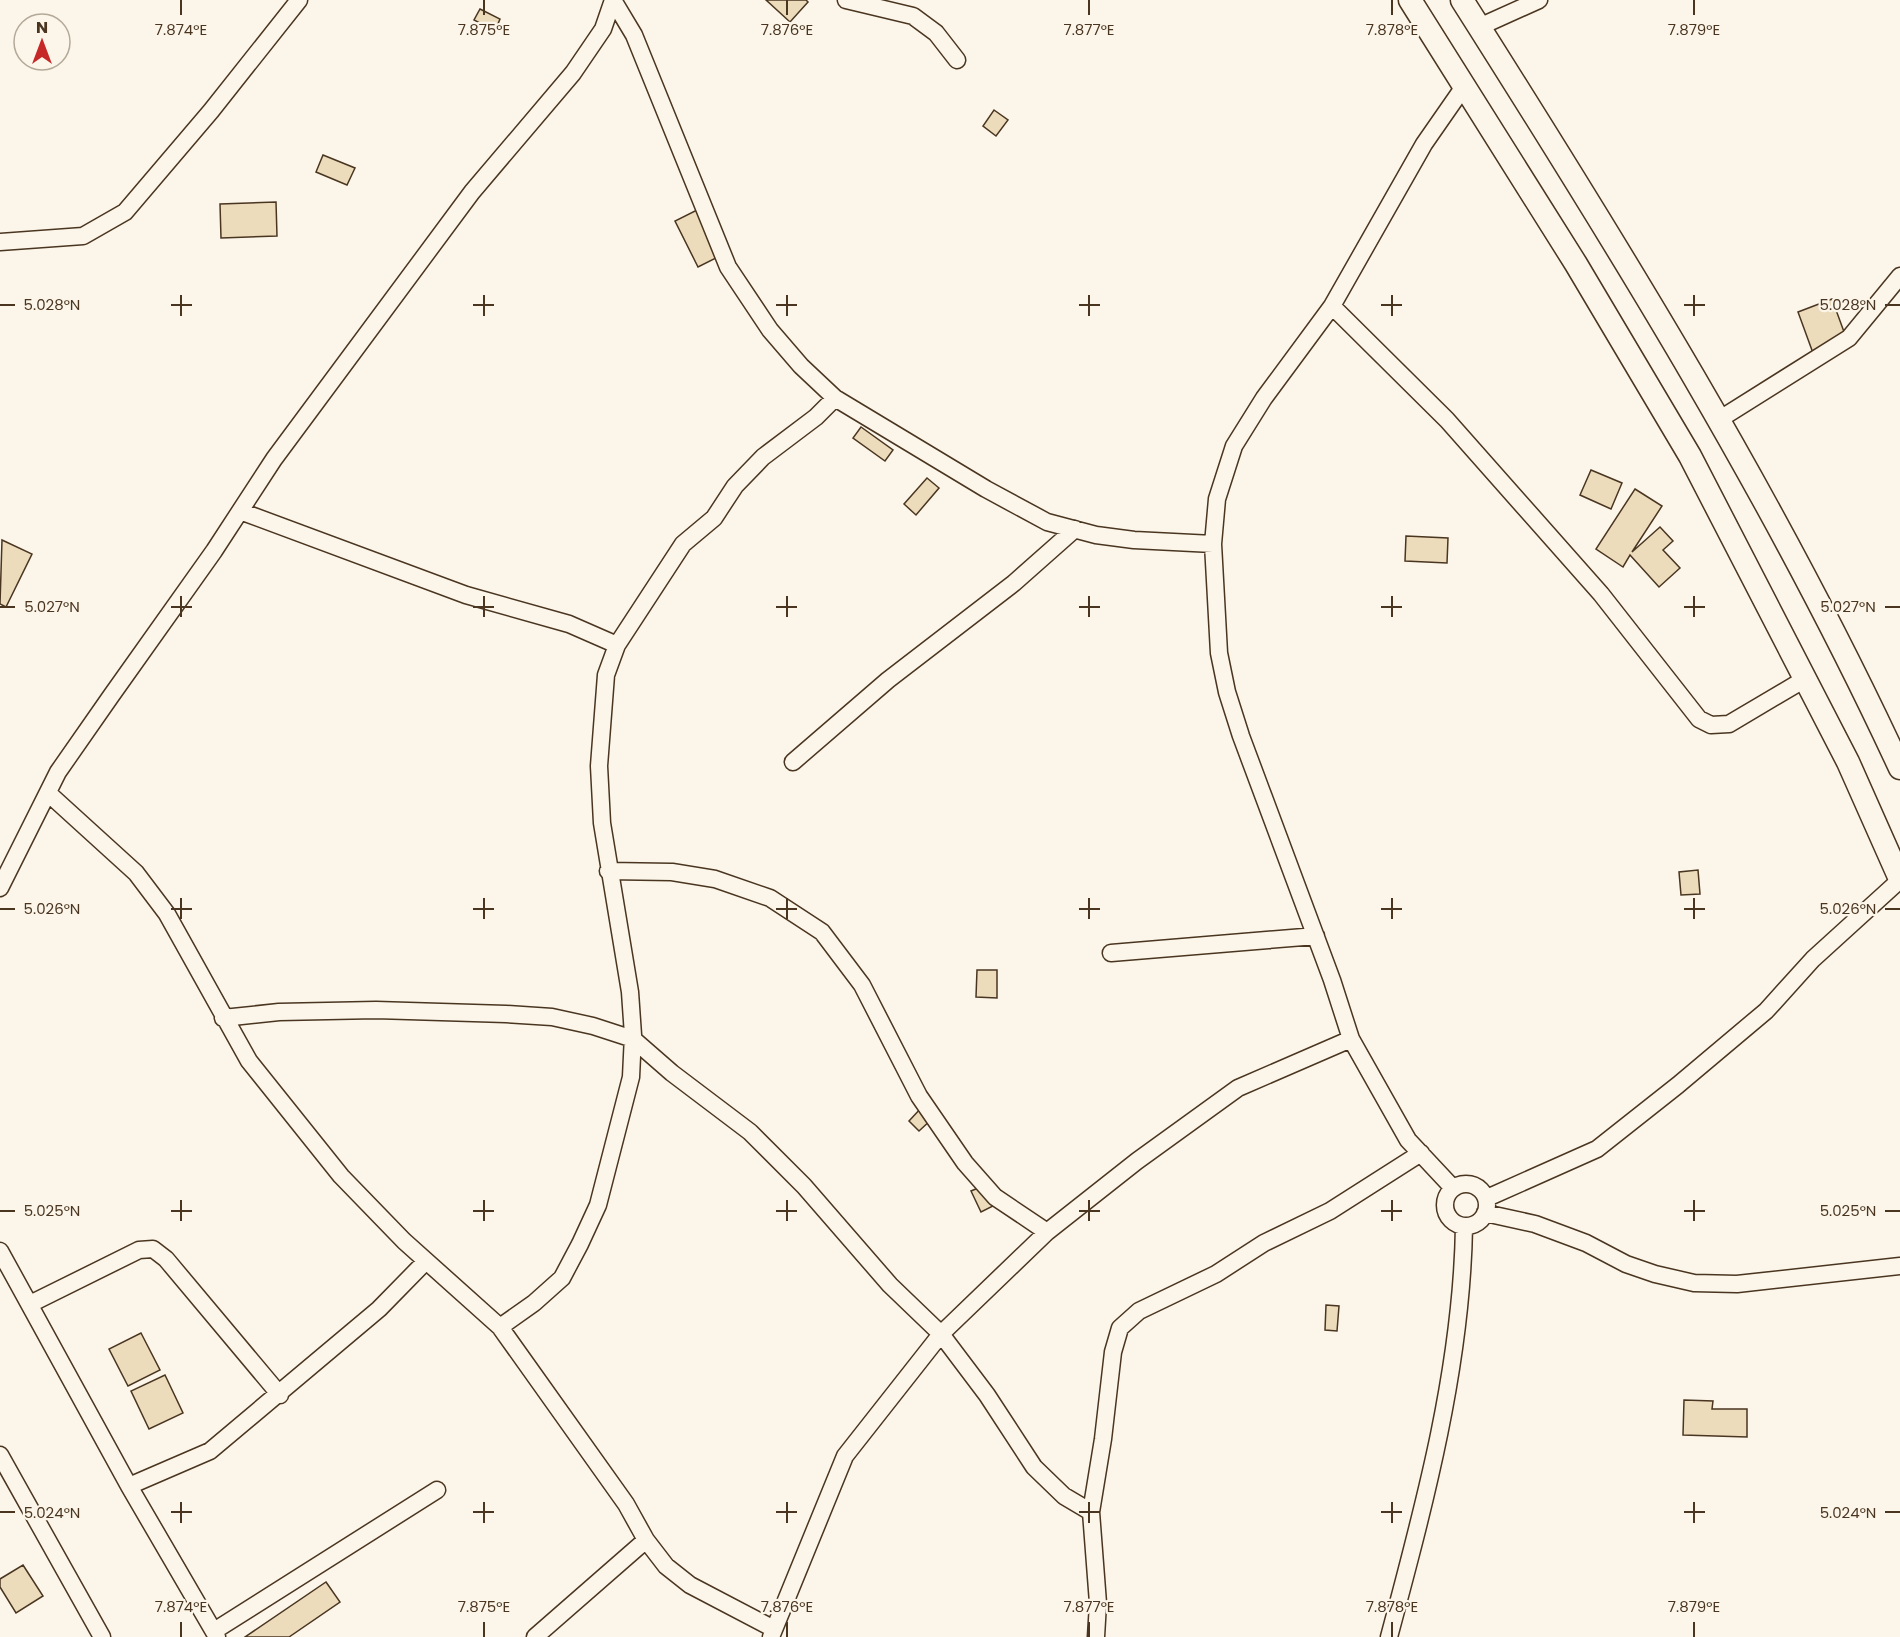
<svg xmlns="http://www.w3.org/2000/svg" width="1900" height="1637" viewBox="0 0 1900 1637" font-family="Poppins,sans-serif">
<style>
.building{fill:#ecdcbc;stroke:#4a3520;stroke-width:1.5}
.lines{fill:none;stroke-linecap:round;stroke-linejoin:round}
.street-casing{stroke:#4a3520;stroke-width:19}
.secondary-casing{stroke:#4a3520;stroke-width:25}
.street{stroke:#fbf6e9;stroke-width:16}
.secondary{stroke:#fbf6e9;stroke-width:22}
.ticks{fill:none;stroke:#4a3520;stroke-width:2}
.ticks-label{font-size:15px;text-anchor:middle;fill:#4a3520;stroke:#fbf6e9;stroke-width:4.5;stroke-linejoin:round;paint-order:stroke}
</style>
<rect width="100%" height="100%" fill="#fbf6e9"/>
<!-- building -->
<path class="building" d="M766,0H806L808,2L790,22Z
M480,9L500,19L495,31L474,20Z
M994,110L1008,120L996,136L983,126Z
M323,155L355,168L347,185L316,172Z
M276,202L277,236L221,238L220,204Z
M697,210L720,256L698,267L675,221Z
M1832,299L1847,340L1813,353L1798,312Z
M861,427L893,450L885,461L853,438Z
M1591,470L1622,483L1611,509L1580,495Z
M927,478L939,488L916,515L904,504Z
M1635,489L1662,506L1632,552L1660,527L1673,541L1663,550L1680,568L1659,587L1630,555L1623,567L1596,549Z
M1406,536L1448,538L1447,563L1405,561Z
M2,540L32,554L6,607L0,604Z
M1698,870L1700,894L1681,895L1679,872Z
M977,970H997V998L976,997Z
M922,1107L933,1118L919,1131L909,1121Z
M983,1186L993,1206L981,1212L971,1191Z
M1326,1305L1339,1306L1337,1331L1325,1330Z
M141,1333L160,1370L128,1386L109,1349Z
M165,1375L183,1413L149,1429L131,1391Z
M1684,1400L1713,1401L1712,1409H1747V1437L1683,1435Z
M23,1565L43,1596L16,1613L0,1587V1579Z
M326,1582L340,1602L289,1637H245Z"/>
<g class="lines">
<!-- street casing -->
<g class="street-casing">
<path id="street" d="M613,0L634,35L728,267L770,330L801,366L835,398L986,489L1047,522L1096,535L1134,540L1213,544
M846,0L913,16L936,33L957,60
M1479,27L1539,0
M0,242L83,236L125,212L211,111L299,0
M1332,306L1447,420L1601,594L1699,719L1711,725L1729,724L1805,679
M1720,419L1849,338L1900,276
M240,511L466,595L569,624L617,645
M793,762L888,680L1014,583L1075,529
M48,793L136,873L167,914L249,1061L341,1176L404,1241L500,1327L626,1504L646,1540L666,1566L690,1585L774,1629
M608,871L672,872L715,879L770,898L822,932L862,985L919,1096L965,1163L995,1197L1047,1232
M0,888L58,772L111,696L214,551L274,459L472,192L573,73L603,29L613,0
M1111,953L1316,936
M223,1018L279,1012L376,1010L506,1014L552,1017L593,1026L633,1039L672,1073L750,1132L804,1186L890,1285L941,1334L987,1395L1034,1467L1064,1496L1091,1512
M1445 1205a21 21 0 1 1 42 0a21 21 0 1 1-42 0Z
M1452,1187L1408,1140L1351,1039L1332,980L1241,736L1227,692L1219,653L1213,544L1217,499L1234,446L1264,398L1332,306L1424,144L1465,85
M1487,1198L1597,1149L1678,1085L1766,1011L1813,959L1900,880
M1485,1213L1535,1224L1586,1243L1626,1264L1655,1274L1694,1283L1737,1284L1900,1266
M0,1251L129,1486L217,1637
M30,1304L139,1250L153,1249L166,1259L280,1395
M500,1327L534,1303L562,1278L580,1244L598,1205L631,1077L633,1035L630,992L602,823L599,766L606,675L617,645L683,544L714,518L735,486L763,457L816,417L835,398
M0,1455L102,1637
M129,1486L210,1451L379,1309L426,1261
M214,1631L437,1490
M535,1637L646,1540
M771,1637L845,1456L941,1334L1047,1232L1137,1161L1238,1088L1351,1039
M1096,1637L1098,1603L1091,1512L1103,1439L1113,1352L1120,1328L1139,1311L1216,1274L1264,1243L1330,1211L1421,1153
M1389,1637C1425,1503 1462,1365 1464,1226"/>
</g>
<!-- secondary casing -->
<g class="secondary-casing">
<path id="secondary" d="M1410,0L1576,264L1690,456L1848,762L1900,879
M1462,0C1620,249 1776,500 1900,768"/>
</g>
<!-- street -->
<use href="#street" class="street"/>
<!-- secondary -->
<use href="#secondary" class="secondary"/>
</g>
<!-- ticks -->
<path class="ticks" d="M181,0V15M484,0V15M787,0V15M1089,0V15M1392,0V15M1694,0V15M181,295V316M484,295V316M787,295V316M1089,295V316M1392,295V316M1694,295V316M0,305H15M171,305H192M473,305H494M776,305H797M1079,305H1100M1381,305H1402M1684,305H1705M1885,305H1900M181,596V617M484,596V617M787,596V617M1089,596V617M1392,596V617M1694,596V617M0,607H15M171,607H192M473,607H494M776,607H797M1079,607H1100M1381,607H1402M1684,607H1705M1885,607H1900M181,898V919M484,898V919M787,898V919M1089,898V919M1392,898V919M1694,898V919M0,909H15M171,909H192M473,909H494M776,909H797M1079,909H1100M1381,909H1402M1684,909H1705M1885,909H1900M181,1200V1221M484,1200V1221M787,1200V1221M1089,1200V1221M1392,1200V1221M1694,1200V1221M0,1211H15M171,1211H192M473,1211H494M776,1211H797M1079,1211H1100M1381,1211H1402M1684,1211H1705M1885,1211H1900M181,1502V1523M484,1502V1523M787,1502V1523M1089,1502V1523M1392,1502V1523M1694,1502V1523M0,1512H15M171,1512H192M473,1512H494M776,1512H797M1079,1512H1100M1381,1512H1402M1684,1512H1705M1885,1512H1900M181,1622V1637M484,1622V1637M787,1622V1637M1089,1622V1637M1392,1622V1637M1694,1622V1637"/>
<g class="ticks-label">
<text x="181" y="35">7.874°E</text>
<text x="484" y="35">7.875°E</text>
<text x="787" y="35">7.876°E</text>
<text x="1089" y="35">7.877°E</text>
<text x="1392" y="35">7.878°E</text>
<text x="1694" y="35">7.879°E</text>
<text x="52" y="310">5.028°N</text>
<text x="1848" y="310">5.028°N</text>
<text x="52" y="612">5.027°N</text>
<text x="1848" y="612">5.027°N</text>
<text x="52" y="914">5.026°N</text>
<text x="1848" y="914">5.026°N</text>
<text x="52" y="1216">5.025°N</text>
<text x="1848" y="1216">5.025°N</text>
<text x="52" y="1518">5.024°N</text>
<text x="1848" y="1518">5.024°N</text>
<text x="181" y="1612">7.874°E</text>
<text x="484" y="1612">7.875°E</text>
<text x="787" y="1612">7.876°E</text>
<text x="1089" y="1612">7.877°E</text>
<text x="1392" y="1612">7.878°E</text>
<text x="1694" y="1612">7.879°E</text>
</g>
<!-- north arrow -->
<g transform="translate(42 42)"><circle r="28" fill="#fbf6e9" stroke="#b4a999" stroke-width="1.5"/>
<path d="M0-4.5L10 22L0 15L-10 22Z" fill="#c62828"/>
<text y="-9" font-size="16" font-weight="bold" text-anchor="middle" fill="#4a3520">N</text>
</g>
</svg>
